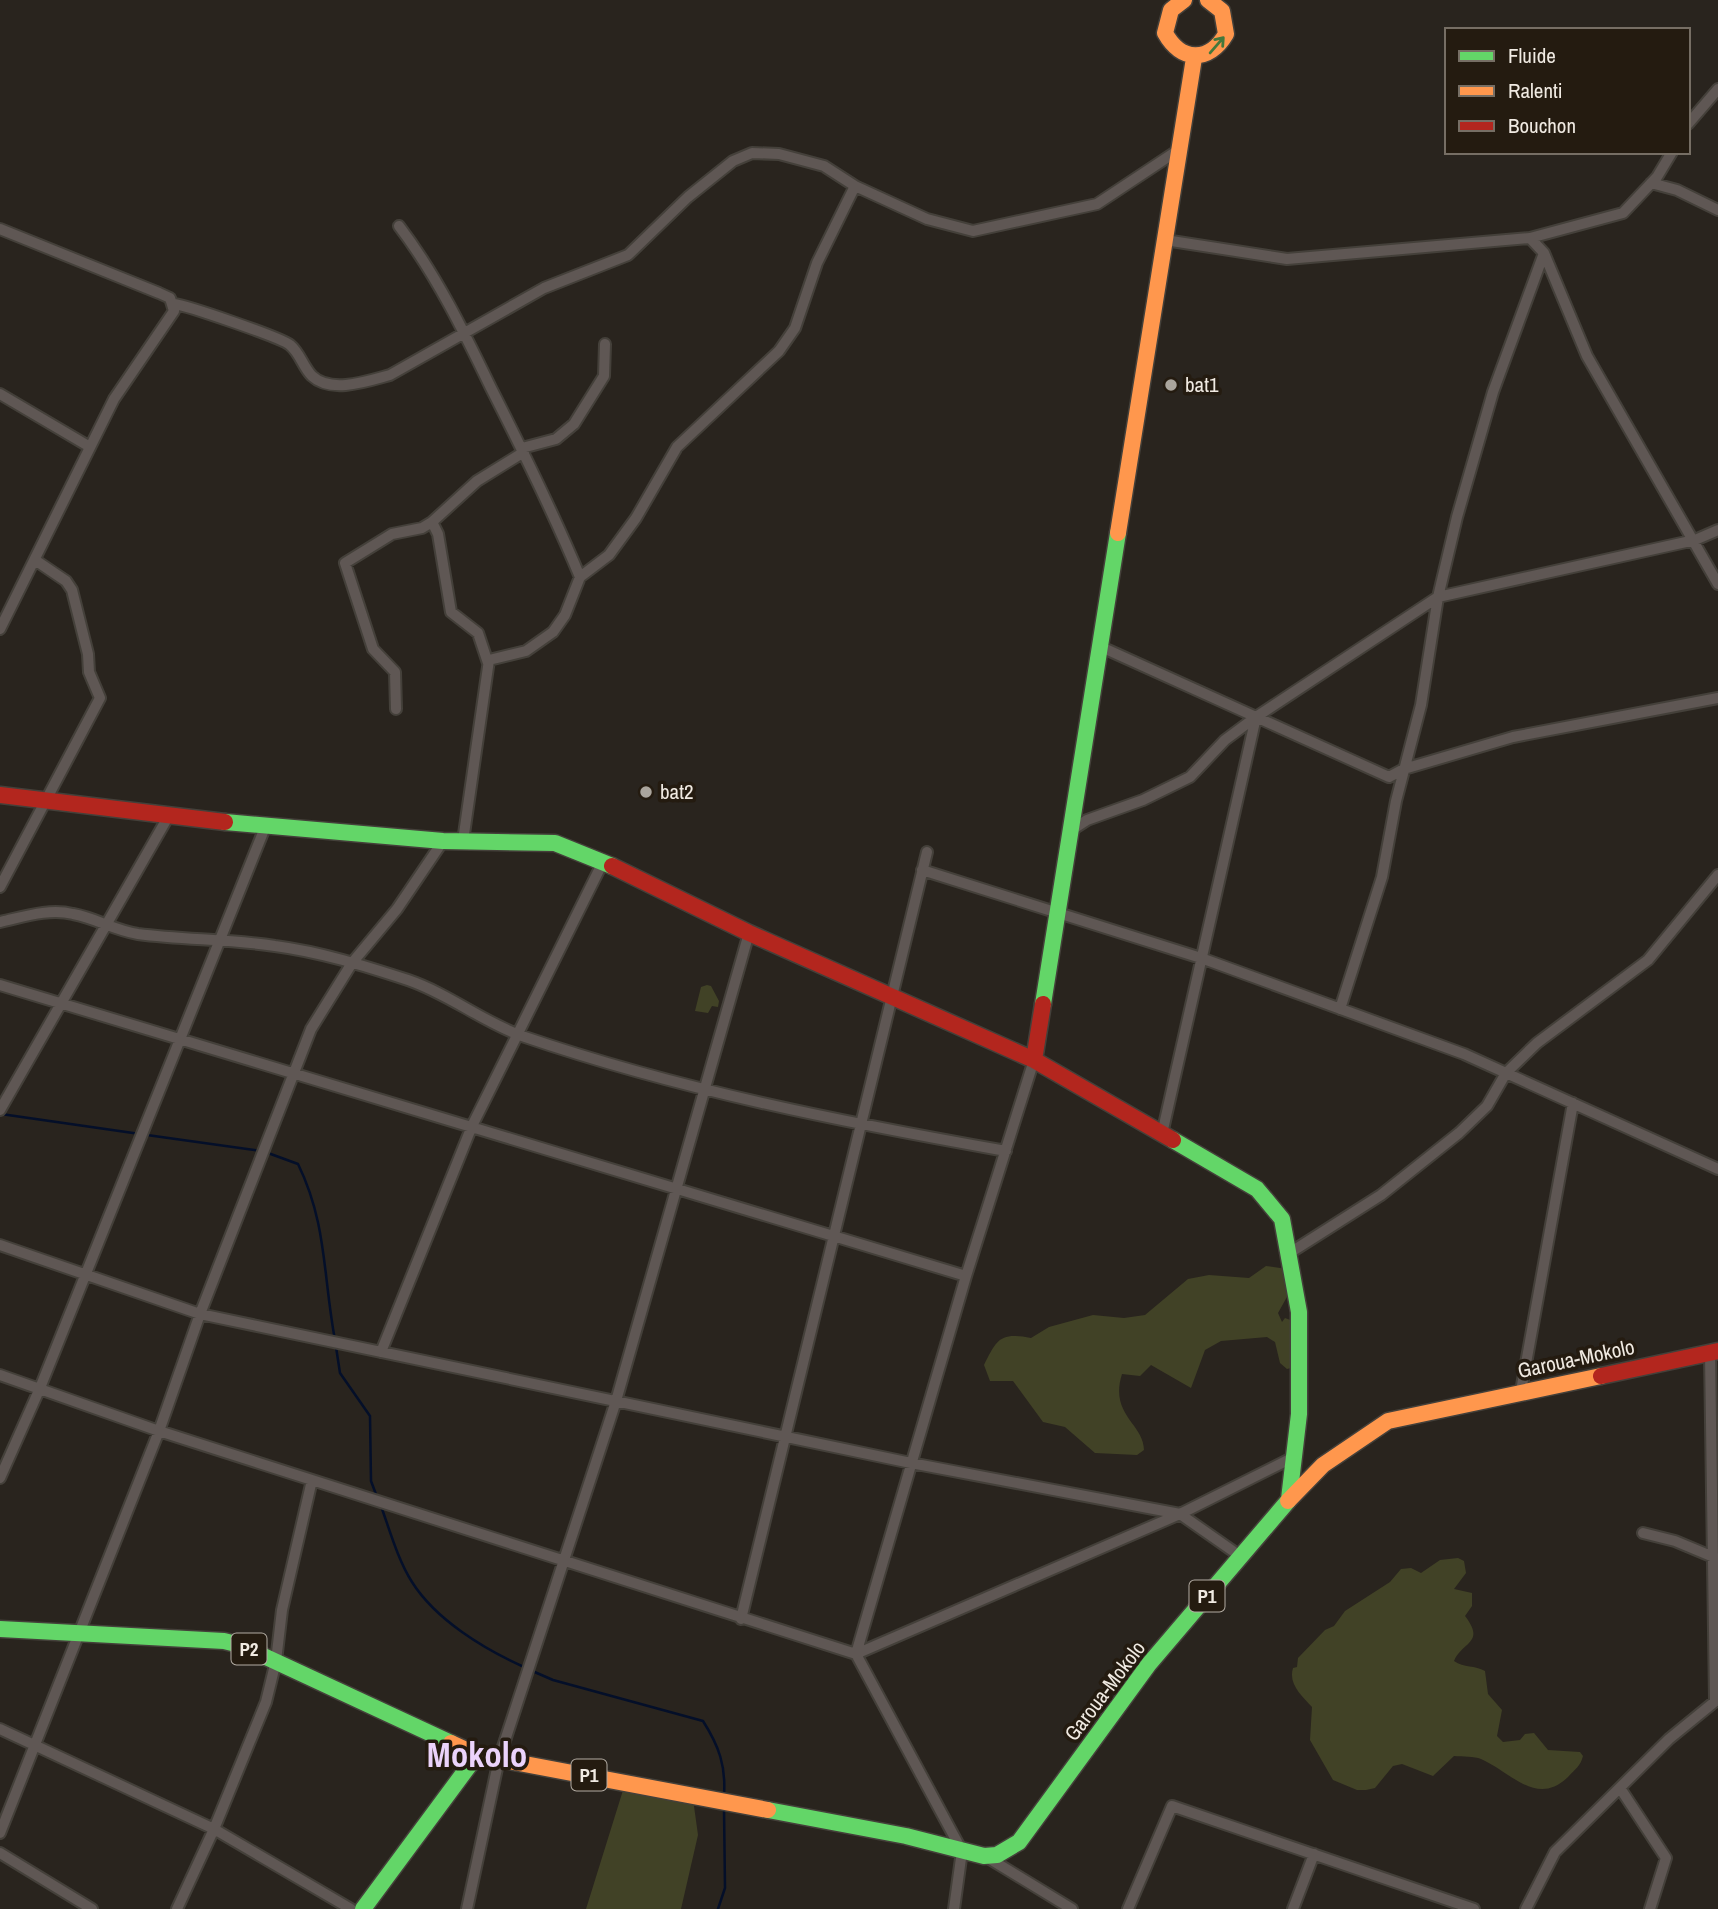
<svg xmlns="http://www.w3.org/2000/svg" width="1718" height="1909" viewBox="0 0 1718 1909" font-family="'Archivo Narrow',sans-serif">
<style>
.green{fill:#414226}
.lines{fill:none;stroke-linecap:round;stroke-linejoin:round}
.stream{stroke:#040f29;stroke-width:2.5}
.street-casing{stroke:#44403a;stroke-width:14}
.fast-casing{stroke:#44403a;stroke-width:19}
.slow-casing{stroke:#44403a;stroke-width:19}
.jam-casing{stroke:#44403a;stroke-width:19}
.street{stroke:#5f5754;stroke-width:10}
.fast{stroke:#63d668;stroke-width:16}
.slow{stroke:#ff974d;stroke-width:16}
.jam{stroke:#b3261e;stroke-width:16}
.oneway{stroke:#44783c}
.poi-dot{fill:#aaa59d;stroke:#241b10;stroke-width:2.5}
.labels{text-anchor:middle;stroke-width:7;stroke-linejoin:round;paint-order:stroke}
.shield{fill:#241b10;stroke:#b3aca3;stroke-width:2}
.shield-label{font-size:19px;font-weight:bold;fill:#f0eae2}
.poi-label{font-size:21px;fill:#f0eae2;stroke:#241b10;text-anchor:start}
.street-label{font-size:21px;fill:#f0eae2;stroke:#241b10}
.town-label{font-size:35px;font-weight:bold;fill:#ebd3fb;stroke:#241b10}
</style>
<rect width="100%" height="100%" fill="#29241e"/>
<!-- green -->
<path class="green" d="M707,985L711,986L719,1001L718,1007L712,1006L708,1013L695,1011L701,987Z
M1266,1266L1287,1269L1288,1295L1278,1313L1282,1322L1285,1318L1293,1321L1296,1356L1291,1368L1287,1369L1280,1363L1275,1342L1267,1337L1221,1341L1205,1350L1191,1388L1151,1365L1140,1376L1122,1374C1109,1415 1144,1424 1144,1450L1137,1455L1095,1453L1065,1427L1043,1422L1013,1381H990L984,1365C997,1339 1000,1332 1031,1338L1049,1327L1093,1315L1124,1318L1145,1315L1188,1279L1209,1275L1249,1278Z
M1458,1558L1464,1561L1466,1573L1454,1589L1472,1593V1606L1465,1616C1486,1643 1462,1642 1454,1661C1464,1668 1475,1665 1485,1671L1488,1694L1502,1710L1497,1736L1503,1742L1520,1740L1525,1734L1534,1733L1548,1750L1580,1752L1583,1756C1580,1767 1576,1768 1568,1777C1537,1807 1512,1773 1481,1759C1474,1756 1463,1757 1454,1756L1433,1776L1402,1764L1393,1766L1375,1788L1366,1790H1357L1333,1780L1310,1740L1312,1707C1302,1696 1288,1684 1293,1668L1297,1667L1298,1658L1325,1630L1334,1626L1345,1611L1390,1582L1401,1569L1411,1568L1421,1573L1440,1560Z
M624,1787L693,1799L698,1835L681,1909H586Z"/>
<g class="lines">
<!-- stream -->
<path class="stream" d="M1,1114L140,1134
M147,1135L261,1151
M268,1153L298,1164C327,1223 323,1276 335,1340
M336,1347L340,1373L370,1416L371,1481L377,1497
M381,1506C390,1531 398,1560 412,1582C436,1620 484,1649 524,1667
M530,1670L553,1680L703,1721C719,1746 726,1766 724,1795
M718,1909L725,1888L724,1808"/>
<!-- street casing -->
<g class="street-casing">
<path id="street" d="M1688,124L1718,89
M1651,183L1677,190L1718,210
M399,226C437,276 464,332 491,388C523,451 553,512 580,577
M0,229L159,293L170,298L174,311L114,399L0,629
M1530,238L1623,213L1657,177L1672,152
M1165,240L1287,259L1530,238L1544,253L1587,356L1718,584
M174,304C186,305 282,338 290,345C300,353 303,367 312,376C331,394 368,381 390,375L544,288L628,255L688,197L733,161L752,153L779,154L824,166L855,186L927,219L973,231L1097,204L1180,149
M0,394L90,447
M522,448L556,439L574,424L604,376L605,344
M432,522L438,534L451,612L478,633L488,663
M1099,646L1389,777L1404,769L1513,737L1718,698
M396,709L395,672L373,649L345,563L392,534L422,528L432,522L477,481L524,452
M1070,831L1087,820L1143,800L1190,777L1225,740L1256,717L1438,597L1695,540L1718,530
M463,841L489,660L526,651L553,632L565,615L580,577L609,555L636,518L677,447L779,351L795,328L817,263L855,186
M922,870L1201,958L1464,1054L1718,1169
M0,887L100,698L89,672L88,654L72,590L66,581L35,560
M0,922C23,917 49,908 73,914C96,918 113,930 138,934C184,940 230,939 275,946C321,952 365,966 408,980C449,994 483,1022 522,1036C680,1090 842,1122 1006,1151
M0,985L966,1276
M1340,1009L1382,877L1396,801L1421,705L1438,597L1457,517L1493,392L1544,253
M0,1110L168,817
M1162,1134L1256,717
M0,1245L200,1314L911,1463L1180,1514L1240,1556
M1288,1254L1381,1195L1459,1133L1487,1106L1506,1073L1537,1043L1648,960L1718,875
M381,1352L472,1126L603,862
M1710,1353L1715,1700
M0,1375L159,1431L856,1654L1180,1514L1294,1457
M1521,1391L1573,1103
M0,1478L40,1388L266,825
M1643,1533L1675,1541L1718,1559
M741,1619L927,852
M0,1729L214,1829L351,1909
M1620,1788L1666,1858L1650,1909
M0,1833L159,1431L200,1314L311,1029L352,963L397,909L443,841
M0,1853L92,1909
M985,1856L1072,1909
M177,1909L214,1829L266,1702L276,1661L282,1610L312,1480
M467,1909L499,1759L616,1401L749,933
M954,1909L962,1851L856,1654L966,1276L1034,1060
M1128,1909L1172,1806L1474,1909
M1293,1909L1314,1854
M1526,1909L1555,1852L1669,1739L1718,1699"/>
</g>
<!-- fast casing -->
<g class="fast-casing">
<path id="fast" d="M225,822L443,841L555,843L612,866
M1043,1004L1118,533
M1173,1140L1257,1189L1282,1219L1299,1312V1414L1289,1499
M0,1629L224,1641L240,1645L451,1743
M768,1810L906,1836L984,1856L997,1855L1019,1842L1149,1664L1288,1501
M363,1909L477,1755"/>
</g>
<!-- slow casing -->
<g class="slow-casing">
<path id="slow" d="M1184,0L1171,10L1165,33C1181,62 1209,63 1226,34L1222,11L1208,0
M1118,533L1194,58
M1288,1501L1323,1465L1388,1421L1601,1376
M451,1743L477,1755L768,1810"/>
</g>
<!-- jam casing -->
<g class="jam-casing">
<path id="jam" d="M0,795L225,822
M612,866L749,933L1034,1060
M1043,1004L1034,1060L1173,1140
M1601,1376L1718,1351"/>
</g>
<!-- street -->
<use href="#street" class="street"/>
<!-- fast -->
<use href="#fast" class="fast"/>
<!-- slow -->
<use href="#slow" class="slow"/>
<!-- jam -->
<use href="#jam" class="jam"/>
</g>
<!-- one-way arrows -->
<defs><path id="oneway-shaft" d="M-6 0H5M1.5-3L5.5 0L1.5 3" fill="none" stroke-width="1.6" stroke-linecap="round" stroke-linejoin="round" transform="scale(1.75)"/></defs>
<use class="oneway" href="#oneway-shaft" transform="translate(1217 45) rotate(-49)"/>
<!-- markers -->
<g class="poi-dot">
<circle cx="1171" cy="385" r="7"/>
<circle cx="646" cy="792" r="7"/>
</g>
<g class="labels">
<!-- shield labels -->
<g class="shield">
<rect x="1189.5" y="1580.5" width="35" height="31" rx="5"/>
<rect x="231.5" y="1633.5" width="35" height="31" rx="5"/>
<rect x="571.5" y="1759.5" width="35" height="31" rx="5"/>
</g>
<g class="shield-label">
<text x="1207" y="1603">P1</text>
<text x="249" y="1656">P2</text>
<text x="589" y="1782">P1</text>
</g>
<!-- poi labels -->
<g class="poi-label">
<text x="1185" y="392">bat1</text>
<text x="660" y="799">bat2</text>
</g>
<!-- street labels -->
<g class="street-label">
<text transform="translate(1576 1359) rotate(-12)" y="7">Garoua-Mokolo</text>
<text transform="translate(1105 1691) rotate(-53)" y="7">Garoua-Mokolo</text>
</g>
<!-- town labels -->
<g class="town-label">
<text x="477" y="1767">Mokolo</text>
</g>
</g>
<!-- legend -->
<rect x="1445" y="28" width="245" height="126" fill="#241b10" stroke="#766e64" stroke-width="2"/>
<rect x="1459" y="51" width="35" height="10" fill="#63d668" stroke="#766e64" stroke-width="2"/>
<text x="1508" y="63" font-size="21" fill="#f0eae2">Fluide</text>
<rect x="1459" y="86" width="35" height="10" fill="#ff974d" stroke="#766e64" stroke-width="2"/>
<text x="1508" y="98" font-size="21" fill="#f0eae2">Ralenti</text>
<rect x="1459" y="121" width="35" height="10" fill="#b3261e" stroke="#766e64" stroke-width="2"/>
<text x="1508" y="133" font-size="21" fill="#f0eae2">Bouchon</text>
</svg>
